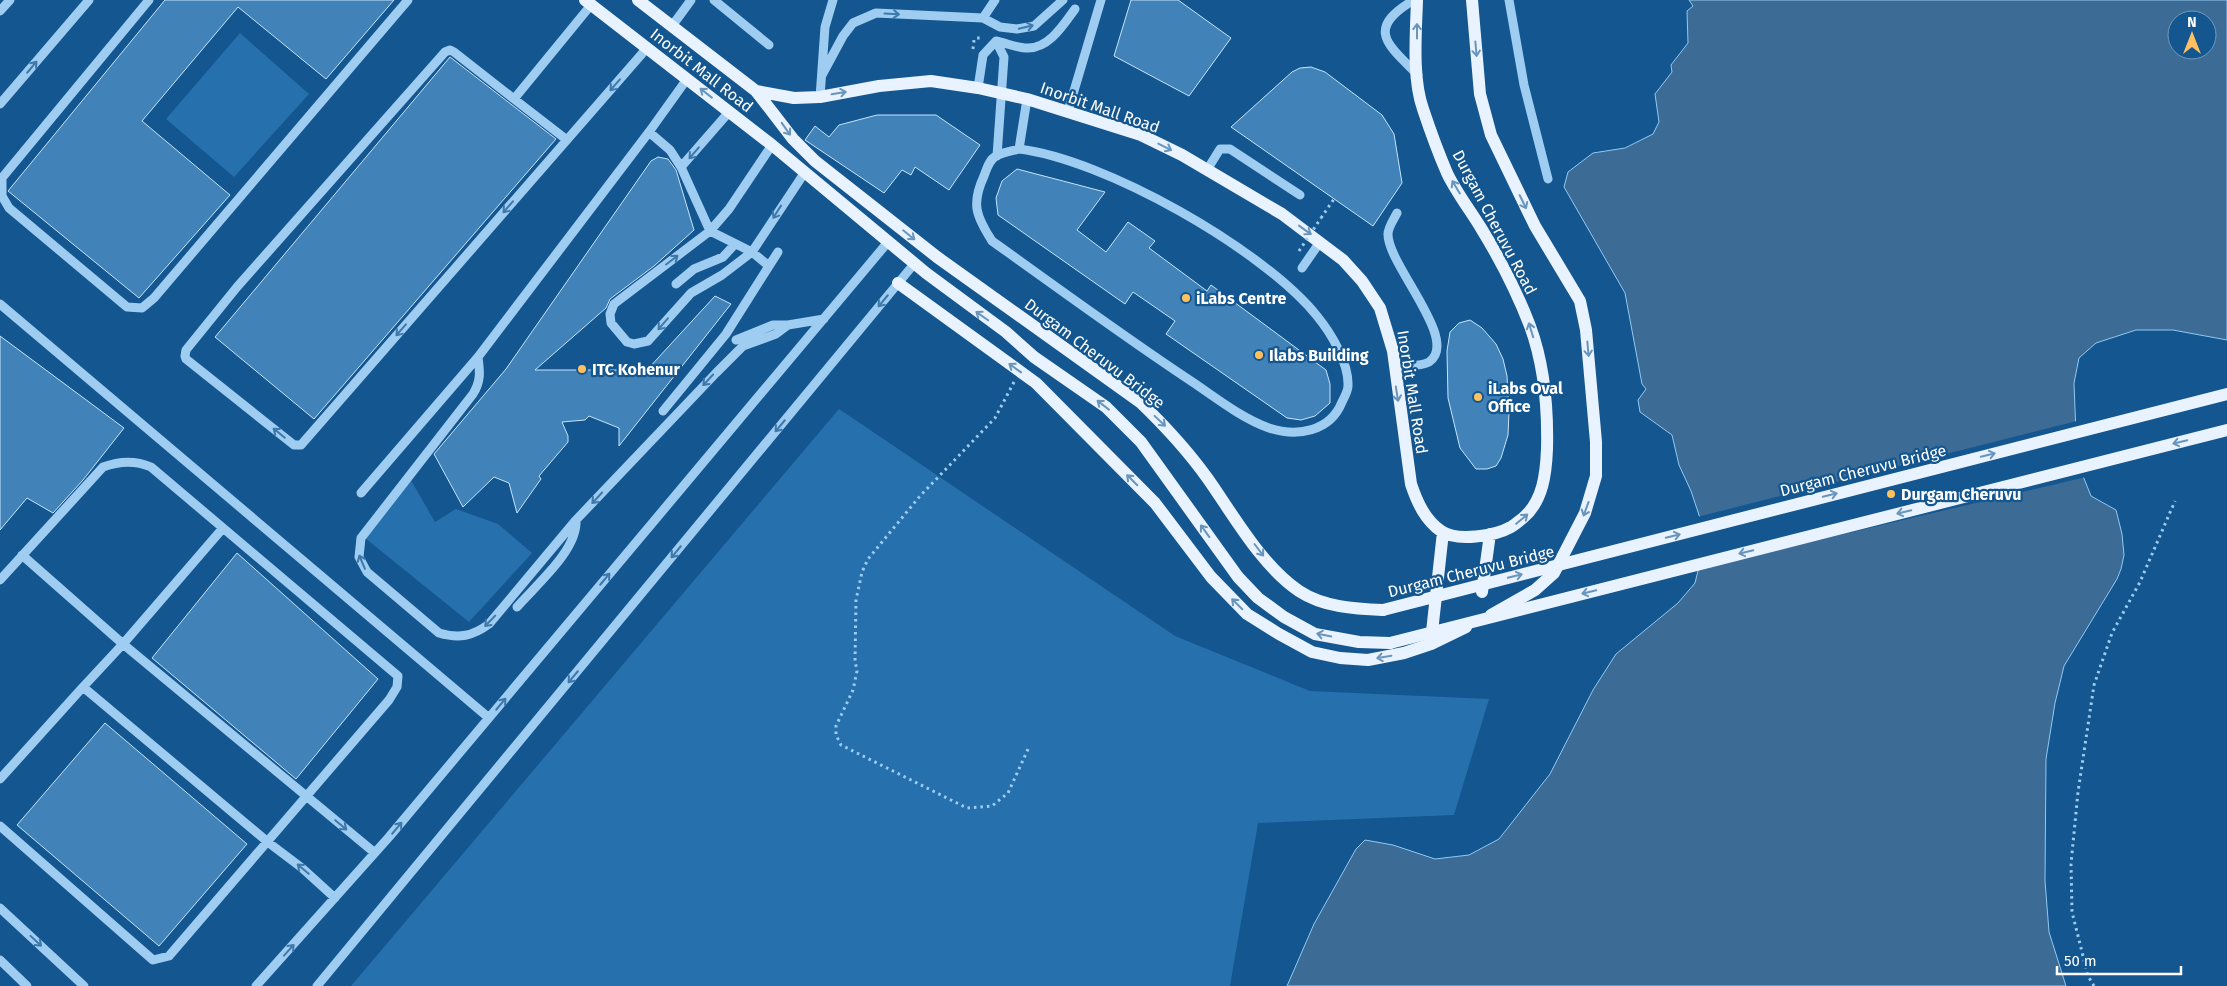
<svg xmlns="http://www.w3.org/2000/svg" width="2227" height="986" viewBox="0 0 2227 986" font-family="'Fira Sans',sans-serif">
<style>
.green{fill:#2670ae}
.water{fill:#3c6c95;stroke:#91c9f4;fill-rule:evenodd}
.pier{fill:#14568f}
.building{fill:#4182b9;stroke:#c6e4fc}
.lines{fill:none;stroke-linecap:round;stroke-linejoin:round}
.path{stroke:#9fccf1;stroke-width:3;stroke-dasharray:2.5 4;stroke-linecap:butt}
.minor{stroke:#9fccf1;stroke-width:9}
.major{stroke:#e9f3ff;stroke-width:12}
.path-bridge{stroke:#9fccf1;stroke-width:3;stroke-dasharray:2.5 4;stroke-linecap:butt}
.major-bridge{stroke:#e9f3ff;stroke-width:12}
.oneway{stroke:#3e79ac}
.oneway2{stroke:#6995bc}
.poi-dot{fill:#ffc15f;stroke:#14568f;stroke-width:2}
.labels{text-anchor:middle;stroke-width:4.5;stroke-linejoin:round;paint-order:stroke}
.street-label{font-size:16px;fill:#fff;stroke:#14568f}
.poi-label{font-size:16px;font-weight:bold;fill:#fff;stroke:#14568f;text-anchor:start}
</style>
<rect width="100%" height="100%" fill="#14568f"/>
<!-- green -->
<path class="green" d="M240,33L309,94L234,177L166,119Z
M839,409L1175,636L1310,691L1489,699L1454,815L1258,823L1230,986H351Z
M409,477L435,522L456,509L498,524L532,553L469,622L360,534Z"/>
<!-- water -->
<path class="water" d="M1689,0H2227V340L2173,330H2136L2096,343L2079,358L2074,383L2077,461L2091,496L2116,510L2122,534L2124,555L2121,569L2117,579L2064,666L2055,703L2046,759L2045,881L2049,932L2066,986H1287L1314,924L1356,849L1365,840L1393,845L1435,859L1469,855L1499,839L1550,774L1593,690L1616,654L1678,603L1695,583L1703,550L1701,521L1691,491L1679,465L1672,435L1640,412L1638,400L1646,389L1642,384L1625,293L1564,187L1568,172L1593,153L1625,148L1653,134L1659,122L1655,94L1672,72L1671,65L1688,43L1687,11L1693,6ZM2177,20H2207V50H2177Z"/>
<!-- pier -->
<path class="pier" d="M2077,421L2079,461L2086,477L1695,569L1700,550L1697,517Z"/>
<!-- building -->
<path class="building" d="M165,0H394L326,79L238,7L142,121L230,195L139,298L8,191Z
M1131,0H1178L1231,38L1189,96L1114,56Z
M450,57L556,139L314,419L215,337Z
M1311,67L1325,72L1382,115L1394,134L1402,183L1373,226L1231,127L1292,72L1300,68Z
M877,115H936L980,145L949,190L915,167L911,175L902,170L884,193L805,140L815,126L829,137L839,125Z
M658,157L668,159L676,170L694,230L654,266L610,299L606,308L535,370H647L715,296L731,304L619,446V428L589,416L585,420L562,422L568,436V442L539,476L541,479L517,513L509,483L494,477L463,507L434,454L506,369L651,161Z
M1017,169L1105,192L1077,230L1106,252L1128,222L1155,241L1149,248L1207,291L1211,285L1326,370L1330,384V403L1315,416L1301,420L1287,418L1166,334L1175,321L1133,292L1125,304L998,215L996,198L1002,181Z
M1470,320L1482,328L1496,344L1503,359L1507,376L1509,412L1508,435L1501,458L1496,466L1487,469H1476L1460,448L1448,398L1447,351L1450,332L1459,323Z
M0,336L124,428L83,480L53,513L27,498L0,530Z
M237,553L378,679L296,779L152,658Z
M105,723L247,844L159,946L17,825Z"/>
<g class="lines">
<!-- path -->
<path class="path" d="M973,49L974,40L976,38H983
M1321,218L1334,199
M1014,382L995,418L920,496L868,559L862,572L856,600L855,661L857,671L853,690L836,726V735L841,745L967,808L992,806L1008,793L1029,747
M2094,986L2088,976L2072,912L2071,864L2078,792L2094,685L2112,633L2140,582L2175,501"/>
<!-- minor -->
<path class="minor" d="M149,0L2,178V196L9,208L127,307L142,308L154,298L408,0
M714,0L769,45
M1414,0C1365,29 1387,44 1418,75
M1509,0L1524,85L1548,179
M591,5L514,99L454,52L450,50L445,52L237,287L186,350L185,356L186,359L294,445H301L647,48
M0,11L10,0
M983,18L995,0
M672,26L691,0
M996,41C1006,43 1017,48 1027,48C1049,49 1064,24 1075,9
M822,75L843,36L853,23L876,13L983,18L1000,27L1017,29L1034,26L1063,0
M687,79L649,132L478,357C480,372 481,381 473,394L361,538L359,557L367,572L439,633C459,639 473,636 489,624L576,520L716,373L743,346L776,334L788,325L824,319
M978,88L983,55L996,41L1004,57L997,156
M820,97L825,27L833,0
M514,99L567,140
M0,104L89,0
M1068,111L1101,0
M649,132L670,150L681,167L710,231L752,252L769,266L726,334L663,411
M772,145L729,209L710,231L614,304L610,314L611,323L627,342L634,344L648,341L691,293L722,275L752,252L805,172
M1019,149C1104,159 1263,249 1317,316C1331,333 1349,363 1348,386C1348,391 1344,398 1342,402C1330,432 1297,437 1269,428C1241,418 1215,397 1191,381C1123,336 1058,288 992,241C976,216 971,204 984,176C987,168 989,160 996,156C1003,152 1012,151 1019,149L1027,99
M681,167L729,112
M1207,170L1220,149H1230L1300,195
M769,266L778,252
M1302,268L1320,242
M676,284L694,269L723,257L735,244
M0,304L489,718
M736,340L773,325H788
M1395,366C1404,365 1421,367 1429,362C1461,341 1387,264 1388,234C1388,227 1394,219 1397,213
M361,493L478,357
M223,528L123,644L375,853
M22,555L123,644L83,687
M0,580L103,467C119,461 135,460 151,467L398,676L397,687L389,700L169,956L153,960L0,826
M517,607C536,585 578,550 576,520
M0,779L83,687L269,843L302,868L335,898
M0,908L84,986
M0,960L27,986
M256,986L389,837L888,242
M317,986L914,264"/>
<!-- major -->
<path class="major" d="M585,0L772,145L926,273L1006,332L1034,357L1106,407L1141,442L1238,577L1258,598L1284,617L1315,634L1359,642L1390,643
M638,0L756,91L794,98L820,97L879,86L931,81L978,88L1027,99L1141,135L1182,155L1282,214L1343,260L1362,281L1380,308L1393,351L1411,484C1417,502 1425,520 1441,531C1457,542 1495,536 1511,527C1515,525 1519,521 1523,518C1543,501 1546,474 1547,449C1548,409 1544,364 1530,326C1517,292 1500,259 1481,228C1470,210 1456,192 1447,173C1438,152 1430,130 1423,109C1412,78 1416,33 1417,0
M1472,0L1480,94L1491,135L1535,226L1580,301L1586,330L1596,442V476L1585,513L1554,573L1535,590L1491,615
M756,91L793,139L815,161L937,257L1140,402C1165,426 1188,451 1208,479C1234,516 1261,565 1299,591C1323,607 1355,609 1383,610
M898,283L1036,383L1155,503L1211,577L1247,614L1279,634L1312,652L1340,658L1368,660L1404,653L1431,644L1466,627
M1482,592L1490,534
M1431,641L1443,532"/>
<!-- path-bridge -->
<path class="path-bridge" d="M1299,251L1321,218"/>
<!-- major-bridge -->
<path class="major-bridge" d="M1383,610L2227,394
M1390,643L2227,430"/>
</g>
<!-- one-way arrows -->
<defs><path id="oneway-shaft" d="M-6 0H5M1.5-3L5.5 0L1.5 3" fill="none" stroke-width="1.6" stroke-linecap="round" stroke-linejoin="round" transform="scale(1.25)"/></defs>
<g class="oneway">
<use href="#oneway-shaft" transform="translate(892 14) rotate(3)"/>
<use href="#oneway-shaft" transform="translate(1026 27) rotate(-13)"/>
<use href="#oneway-shaft" transform="translate(32 67) rotate(-50)"/>
<use href="#oneway-shaft" transform="translate(615 85) rotate(131)"/>
<use href="#oneway-shaft" transform="translate(694 153) rotate(131)"/>
<use href="#oneway-shaft" transform="translate(508 207) rotate(131)"/>
<use href="#oneway-shaft" transform="translate(777 212) rotate(122)"/>
<use href="#oneway-shaft" transform="translate(672 260) rotate(-37)"/>
<use href="#oneway-shaft" transform="translate(883 301) rotate(130)"/>
<use href="#oneway-shaft" transform="translate(663 324) rotate(131)"/>
<use href="#oneway-shaft" transform="translate(401 330) rotate(131)"/>
<use href="#oneway-shaft" transform="translate(708 380) rotate(133)"/>
<use href="#oneway-shaft" transform="translate(780 426) rotate(130)"/>
<use href="#oneway-shaft" transform="translate(279 433) rotate(-141)"/>
<use href="#oneway-shaft" transform="translate(597 498) rotate(133)"/>
<use href="#oneway-shaft" transform="translate(676 552) rotate(130)"/>
<use href="#oneway-shaft" transform="translate(362 562) rotate(-113)"/>
<use href="#oneway-shaft" transform="translate(605 579) rotate(-50)"/>
<use href="#oneway-shaft" transform="translate(490 621) rotate(134)"/>
<use href="#oneway-shaft" transform="translate(573 677) rotate(130)"/>
<use href="#oneway-shaft" transform="translate(501 704) rotate(-50)"/>
<use href="#oneway-shaft" transform="translate(341 825) rotate(40)"/>
<use href="#oneway-shaft" transform="translate(397 828) rotate(-50)"/>
<use href="#oneway-shaft" transform="translate(303 869) rotate(-140)"/>
<use href="#oneway-shaft" transform="translate(36 941) rotate(43)"/>
<use href="#oneway-shaft" transform="translate(289 950) rotate(-48)"/>
</g>
<g class="oneway2">
<use href="#oneway-shaft" transform="translate(1417 31) rotate(-90)"/>
<use href="#oneway-shaft" transform="translate(1476 49) rotate(85)"/>
<use href="#oneway-shaft" transform="translate(706 93) rotate(-142)"/>
<use href="#oneway-shaft" transform="translate(839 93) rotate(-10)"/>
<use href="#oneway-shaft" transform="translate(786 129) rotate(55)"/>
<use href="#oneway-shaft" transform="translate(1165 147) rotate(27)"/>
<use href="#oneway-shaft" transform="translate(1456 187) rotate(-121)"/>
<use href="#oneway-shaft" transform="translate(1523 202) rotate(64)"/>
<use href="#oneway-shaft" transform="translate(1305 230) rotate(36)"/>
<use href="#oneway-shaft" transform="translate(909 235) rotate(39)"/>
<use href="#oneway-shaft" transform="translate(982 316) rotate(-145)"/>
<use href="#oneway-shaft" transform="translate(1531 330) rotate(-107)"/>
<use href="#oneway-shaft" transform="translate(1588 349) rotate(85)"/>
<use href="#oneway-shaft" transform="translate(1015 368) rotate(-144)"/>
<use href="#oneway-shaft" transform="translate(1397 394) rotate(81)"/>
<use href="#oneway-shaft" transform="translate(1103 405) rotate(-142)"/>
<use href="#oneway-shaft" transform="translate(1160 421) rotate(43)"/>
<use href="#oneway-shaft" transform="translate(2180 442) rotate(166)"/>
<use href="#oneway-shaft" transform="translate(1988 455) rotate(-14)"/>
<use href="#oneway-shaft" transform="translate(1132 480) rotate(-135)"/>
<use href="#oneway-shaft" transform="translate(1830 495) rotate(-14)"/>
<use href="#oneway-shaft" transform="translate(1586 509) rotate(110)"/>
<use href="#oneway-shaft" transform="translate(1904 512) rotate(166)"/>
<use href="#oneway-shaft" transform="translate(1522 519) rotate(-40)"/>
<use href="#oneway-shaft" transform="translate(1205 531) rotate(-126)"/>
<use href="#oneway-shaft" transform="translate(1673 536) rotate(-14)"/>
<use href="#oneway-shaft" transform="translate(1259 550) rotate(53)"/>
<use href="#oneway-shaft" transform="translate(1746 552) rotate(166)"/>
<use href="#oneway-shaft" transform="translate(1515 576) rotate(-14)"/>
<use href="#oneway-shaft" transform="translate(1589 592) rotate(166)"/>
<use href="#oneway-shaft" transform="translate(1237 604) rotate(-135)"/>
<use href="#oneway-shaft" transform="translate(1324 635) rotate(-169)"/>
<use href="#oneway-shaft" transform="translate(1384 657) rotate(170)"/>
</g>
<!-- markers -->
<g class="poi-dot">
<circle cx="1186" cy="298" r="5"/>
<circle cx="1259" cy="355" r="5"/>
<circle cx="582" cy="369" r="5"/>
<circle cx="1478" cy="397" r="5"/>
<circle cx="1891" cy="494" r="5"/>
</g>
<g class="labels">
<!-- street labels -->
<g class="street-label">
<text transform="translate(702 70) rotate(38)" y="6">Inorbit Mall Road</text>
<text transform="translate(1100 107) rotate(19)" y="6">Inorbit Mall Road</text>
<text transform="translate(1495 222) rotate(62)" y="6">Durgam Cheruvu Road</text>
<text transform="translate(1095 353) rotate(37)" y="6">Durgam Cheruvu Bridge</text>
<text transform="translate(1413 392) rotate(81)" y="6">Inorbit Mall Road</text>
<text transform="translate(1863 470) rotate(-14)" y="6">Durgam Cheruvu Bridge</text>
<text transform="translate(1471 571) rotate(-14)" y="6">Durgam Cheruvu Bridge</text>
</g>
<!-- poi labels -->
<g class="poi-label">
<text x="1196" y="304">iLabs Centre</text>
<text x="1269" y="361">Ilabs Building</text>
<text x="592" y="375">ITC Kohenur</text>
<text x="1488" y="394">iLabs Oval<tspan x="1488" dy="18">Office</tspan></text>
<text x="1901" y="500">Durgam Cheruvu</text>
</g>
</g>
<!-- north arrow -->
<g transform="translate(2192 35)"><circle r="24" fill="#14568f" stroke="#729abc"/>
<path d="M0-4L9 19L0 12L-9 19Z" fill="#ffc15f"/>
<text y="-8" font-size="14" font-weight="bold" text-anchor="middle" fill="#ffffff">N</text>
</g>
<!-- scale -->
<path d="M2057 966v8h124v-8" fill="none" stroke="#ffffff" stroke-width="2.5"/>
<text x="2064" y="966" font-size="15" fill="#ffffff" stroke="#14568f" stroke-width="4" paint-order="stroke">50 m</text>
</svg>
